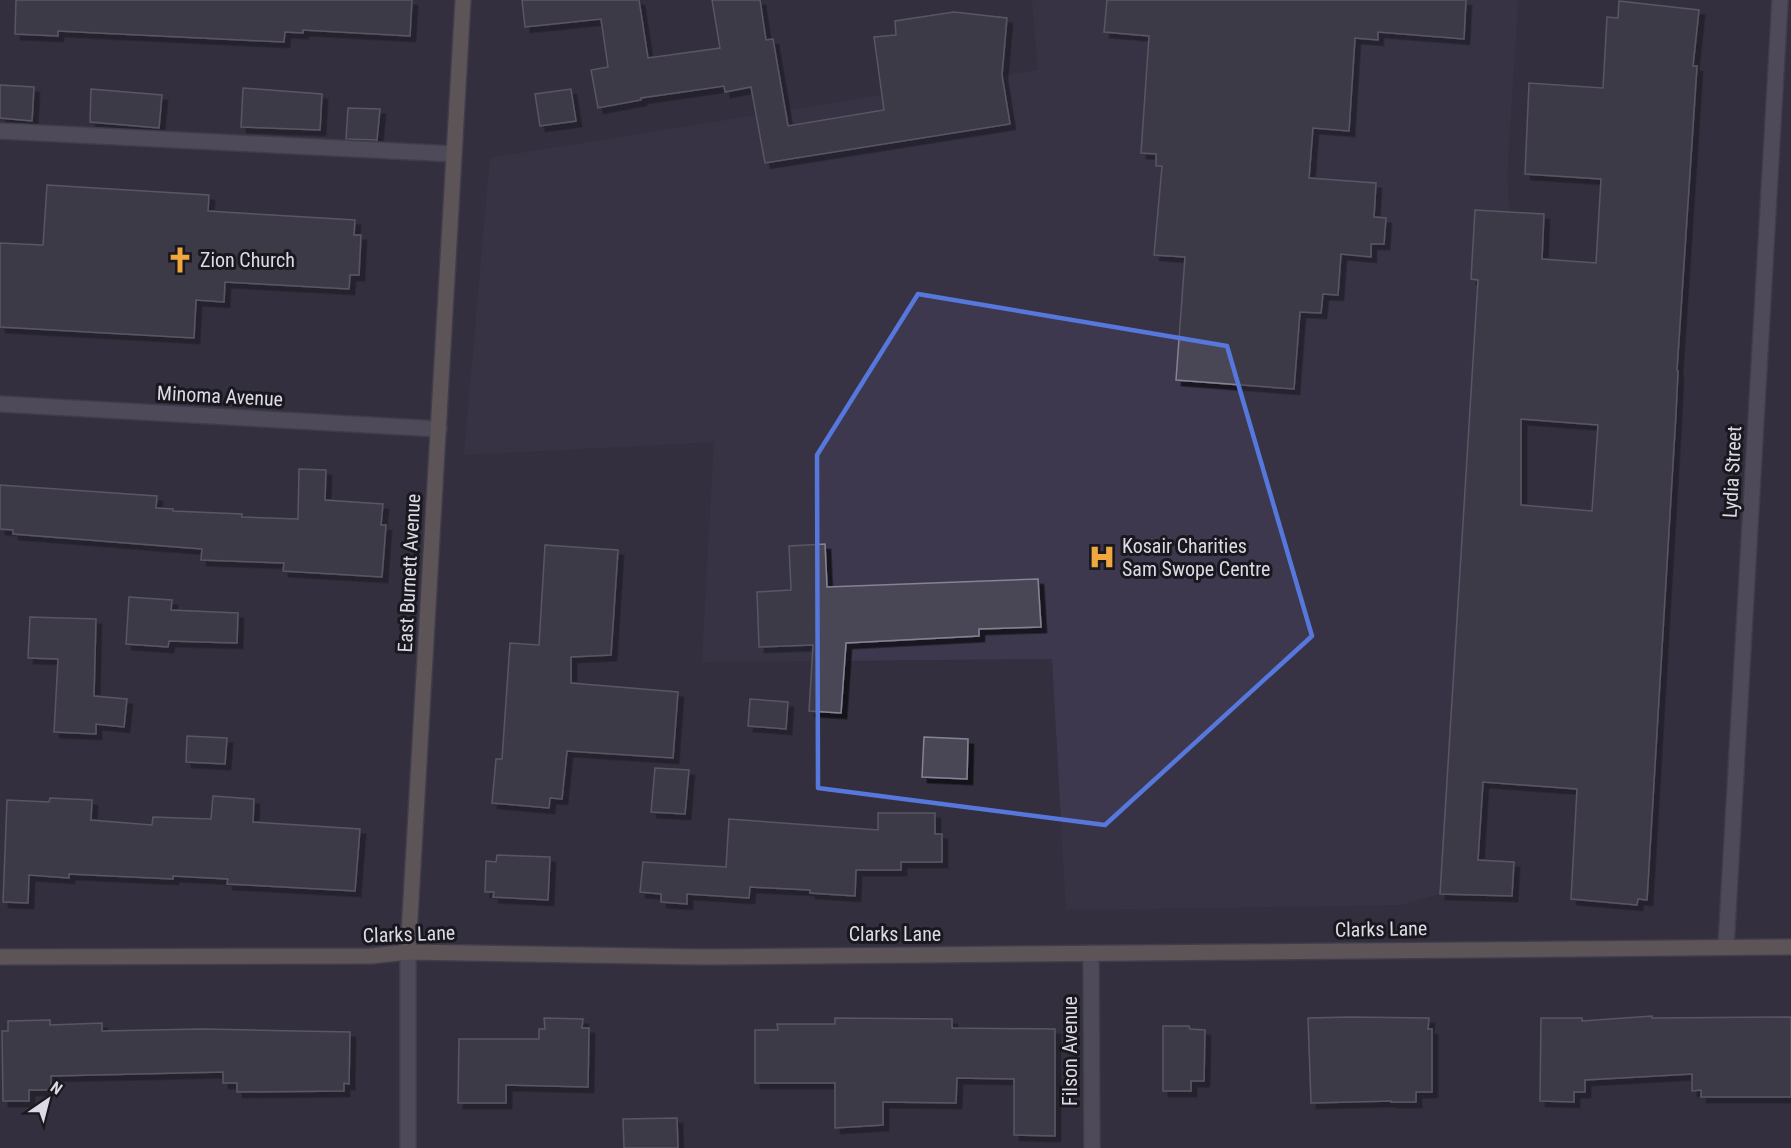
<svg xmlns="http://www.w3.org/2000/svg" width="1791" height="1148" viewBox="0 0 1791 1148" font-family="'Roboto Condensed',sans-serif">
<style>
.built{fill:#3d384d}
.building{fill:#4a4656;stroke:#878394;stroke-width:1.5;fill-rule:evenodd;filter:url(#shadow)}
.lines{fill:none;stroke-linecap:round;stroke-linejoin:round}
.street-casing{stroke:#514e5a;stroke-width:18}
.secondary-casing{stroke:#514e5a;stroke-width:18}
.street{stroke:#6f6b7c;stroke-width:15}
.secondary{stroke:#918079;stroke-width:15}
.marked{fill:none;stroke:#5678dc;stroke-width:4.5;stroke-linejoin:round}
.labels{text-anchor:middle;stroke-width:6;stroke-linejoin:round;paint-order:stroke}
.poi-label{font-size:20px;fill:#dcdae4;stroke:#1a181f;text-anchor:start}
.street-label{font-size:20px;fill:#dcdae4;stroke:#1a181f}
</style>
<defs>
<filter id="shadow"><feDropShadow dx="5.5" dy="5.5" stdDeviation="0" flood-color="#0009"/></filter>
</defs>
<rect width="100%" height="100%" fill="#332f3e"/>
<!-- built -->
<path class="built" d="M1032,0H1518L1507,175L1514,281L1478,862H1475L1473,896L1440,894L1399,905L1066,910L1052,659L702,662L714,442L464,455L490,158L1038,70Z"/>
<!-- building -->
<path class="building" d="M16,0H412L410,36L303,30V33L285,32L284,42L58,31V36L15,34Z
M522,0H639L648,58L720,48L712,0H760L766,40L773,39L788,126L884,110L874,37L896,35L895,21L954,12L1007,18L1002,75L1010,124L765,163L751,87L725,92L724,86L641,98V100L598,108L591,70L608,67L601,19L525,27Z
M1107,0H1466L1464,39L1378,32V40L1355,38L1349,131L1313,128L1309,178L1376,183L1374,217L1386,218L1384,244H1371V257L1341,254L1338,295L1323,294L1321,313L1300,312L1294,389L1176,380L1185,257L1154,255L1162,166H1156V154L1141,153L1149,36L1104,32Z
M1619,1L1699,10L1693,66H1697L1677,370L1678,371L1676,413L1647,900L1638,899L1637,905L1571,899L1577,789L1483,782L1478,860L1514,862L1512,896L1440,894L1478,280L1471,279L1475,210L1544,214L1542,259L1596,263L1601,179L1525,174L1529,83L1603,88L1607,17L1618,18ZM1521,419L1598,425L1592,511L1521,505Z
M0,85L34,87L32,121L0,118Z
M243,88L322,94L320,130L241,127Z
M91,89L162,95L159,128L90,122Z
M571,89L576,121L540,126L535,94Z
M348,108L380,109L377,140L346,139Z
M47,185L209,195L208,211L355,220L354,235H361L359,275H350L349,289L225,282L224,302L196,300L194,338L0,327V243L43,245Z
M299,469L326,470L325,500L383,504L381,525H386L382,577L283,571L284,563L201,560L202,549L13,534V530L0,529V485L157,496L156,508L173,509V511L242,514V517L298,519Z
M825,544L827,587L1038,579L1041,627L979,629V636L846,643L841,713L809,711L813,645L759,647L757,592L791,590L789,546Z
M545,545L618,550L611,655L571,657V683L678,692L673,758L567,751L562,799L550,798L549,808L492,803L496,759H502L510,643L539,645Z
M129,597L172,600L171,610L238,613L237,643L169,641L168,647L126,644Z
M30,617L96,619L94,696L127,699L124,727L96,724V734L54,732L58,659L28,658Z
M750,699L788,702L786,729L748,726Z
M187,736L227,738L225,764L186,762Z
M924,737L968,739L967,779L922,777Z
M655,768L689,770L685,814L651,812Z
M213,796L254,799L253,822L360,829L355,891L227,884L228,879L173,876V879L69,874V878L29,875L28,903L3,902L7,800L49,802L50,798L92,800L91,820L152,825L153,817L211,819Z
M878,813H935V834H942V862H901V870H856L855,896L810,893V890L750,887L749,898L687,894V904L661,902V894L640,892L643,862L726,867L729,819L878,830Z
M497,855L550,857L548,900L493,897L494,892H485L486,861L496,862Z
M1652,1016V1018L1791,1017V1097H1701V1090L1692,1091V1074L1585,1080V1092H1574V1102L1540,1101L1541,1018H1582V1021Z
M1351,1017L1429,1018L1428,1029H1432V1092H1416V1102H1391V1101L1311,1103L1308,1018Z
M544,1018L583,1019L582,1028H589L588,1087L506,1085V1103H458L459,1039H539V1029H545Z
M835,1018L952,1019V1028L1055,1029V1136L1014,1135V1079L957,1078L956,1103L883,1102V1125L835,1128V1083H755V1030H778L777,1024H835Z
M50,1020V1025L102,1023V1031L201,1029L350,1032L349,1084L344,1083V1091L237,1092V1083H223V1072L51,1076V1090H29V1101H3L2,1031H8V1021Z
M1163,1026H1189L1190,1029L1205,1030L1204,1081H1191V1091H1163Z
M677,1118L678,1148H624L623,1119Z"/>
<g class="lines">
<!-- street casing -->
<g class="street-casing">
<path id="street" d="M0,131L454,154
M0,404L439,429
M1726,946L1780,0
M408,952V1148
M1091,953L1092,1148"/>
</g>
<!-- secondary casing -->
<g class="secondary-casing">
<path id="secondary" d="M408,952L463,0
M0,957L371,956L408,952L703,957L1791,947"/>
</g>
<!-- street -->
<use href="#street" class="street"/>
<!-- secondary -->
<use href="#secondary" class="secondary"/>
</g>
<!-- marked area -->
<path d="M0 0H1791V1148H0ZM918,294L1227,346L1312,636L1105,825L818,788L817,455Z" fill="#332f3e" fill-opacity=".55" fill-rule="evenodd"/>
<path class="marked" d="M918,294L1227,346L1312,636L1105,825L818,788L817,455Z"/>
<!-- icons -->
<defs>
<g id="church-bare" transform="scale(2.07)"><path d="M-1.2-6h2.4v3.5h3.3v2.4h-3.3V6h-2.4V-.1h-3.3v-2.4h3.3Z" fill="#efa73e" stroke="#1a181f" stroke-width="2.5" paint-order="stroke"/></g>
<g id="hospital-bare" transform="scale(2.07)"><path d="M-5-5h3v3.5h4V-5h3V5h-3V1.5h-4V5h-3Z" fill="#efa73e" stroke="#1a181f" stroke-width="2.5" paint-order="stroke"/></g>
</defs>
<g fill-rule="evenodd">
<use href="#church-bare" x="180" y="260"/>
<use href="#hospital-bare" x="1102" y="557"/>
</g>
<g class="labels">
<!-- poi labels -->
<g class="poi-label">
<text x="200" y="267">Zion Church</text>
<text x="1122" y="553">Kosair Charities<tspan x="1122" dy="23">Sam Swope Centre</tspan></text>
</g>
<!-- street labels -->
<g class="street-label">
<text transform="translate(220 396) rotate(3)" y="7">Minoma Avenue</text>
<text transform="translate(1732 472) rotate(-87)" y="7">Lydia Street</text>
<text transform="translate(409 573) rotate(-87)" y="7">East Burnett Avenue</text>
<text transform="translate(1381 929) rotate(-1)" y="7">Clarks Lane</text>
<text transform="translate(409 934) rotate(-2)" y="7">Clarks Lane</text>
<text x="895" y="941">Clarks Lane</text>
<text transform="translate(1070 1051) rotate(-90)" y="7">Filson Avenue</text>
</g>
</g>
<!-- north arrow -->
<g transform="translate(48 1100) rotate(35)" stroke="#1a181f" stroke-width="4.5" paint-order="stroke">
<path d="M0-4.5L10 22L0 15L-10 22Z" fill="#dcdae4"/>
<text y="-9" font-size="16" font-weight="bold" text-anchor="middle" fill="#dcdae4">N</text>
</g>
</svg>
